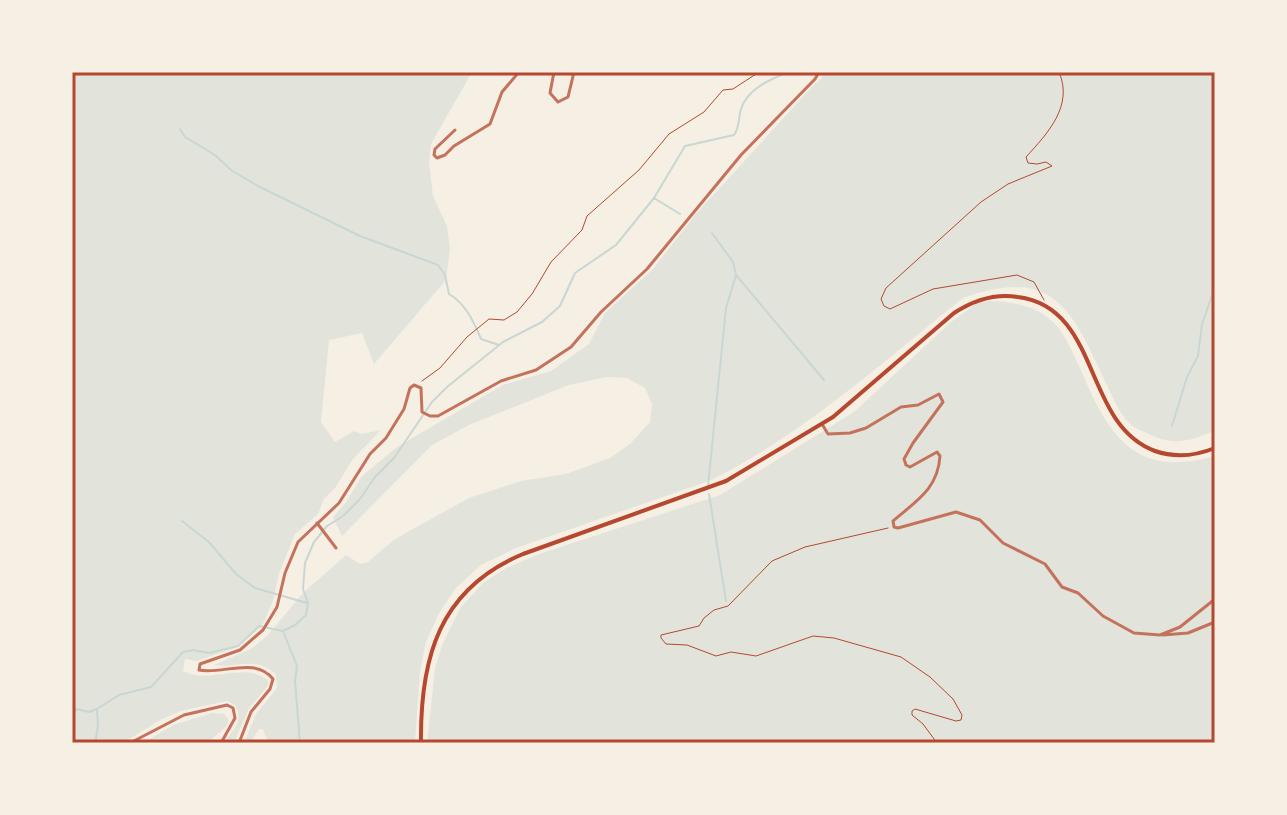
<svg xmlns="http://www.w3.org/2000/svg" width="1287" height="815" viewBox="0 0 1287 815" font-family="Ubuntu,sans-serif">
<style>
.green{fill:#e2e4dc}
.lines{fill:none;stroke-linecap:round;stroke-linejoin:round}
.stream{stroke:#c9d6d2;stroke-width:2}
.path{stroke:#b5482f;stroke-width:1}
.minor{stroke:#c5725c;stroke-width:3}
.tertiary{stroke:#c5725c;stroke-width:3}
.secondary{stroke:#b5482f;stroke-width:4}
.neatline{fill:none;stroke:#b5482f;stroke-width:3}
</style>
<rect width="100%" height="100%" fill="#f6efe4"/>
<!-- green -->
<path class="green" d="M72,72H472L431,144L429,162L433,196L447,226L450,248L446,280L374,364L362,333L329,340L321,422L335,442L354,431L362,434L381,430L353,459L335,488L324,499L318,514L295,534L279,574L273,601L262,626L237,647L197,661L185,659L183,671C209,685 244,661 268,680V686L249,708L234,743L224,742C234,729 244,721 235,705L227,701L181,711L162,719L123,743H72Z
M824,72H1215V430C1193,441 1173,446 1151,435C1145,432 1139,430 1134,427C1121,418 1114,400 1107,385C1073,313 1056,264 963,298C882,363 802,435 709,481L516,548L481,565L455,589L439,613L426,642L420,671L415,743H268L263,729H259L250,743H244L256,714L277,688L276,674C253,655 238,669 214,665L251,649L266,637L304,592L346,555L360,564L368,562L395,539L469,498L521,481L566,474L610,458L630,444L650,422L652,404L645,388L627,378L607,377L569,385L469,425L432,445L342,536L333,517L346,502L362,476L397,447L503,385L551,371L589,344L605,313L653,269L695,215L810,89L821,79Z
M989,301C1010,301 1036,306 1052,321C1064,331 1073,354 1080,368C1108,435 1134,479 1215,456V743H427L435,669L442,645L461,607L483,583L506,568L539,554L720,495L854,412L951,322L976,304Z
M212,713L224,714L229,720L226,727L207,743H143L173,725Z"/>
<g class="lines">
<!-- stream -->
<path class="stream" d="M180,129L185,137L215,155L231,170L258,186L360,236L438,265L445,275L449,294C465,303 474,322 481,339L499,345
M654,198L680,214
M712,233L733,262L736,275L824,380
M1172,426L1187,377L1198,356L1202,324L1215,287
M708,486L726,308L736,275
M709,494L726,601
M182,521L209,542L236,574L255,588L307,603
M283,631L297,666L295,681L300,743
M72,708L89,712L97,709L119,695L151,687L183,652L193,650L209,653L238,646L259,626L283,631L295,625L306,615L308,603L303,589L305,563L314,542L327,526L343,516L360,499L375,477L394,458L432,402L447,387L503,342L542,322L560,306L575,273L616,245L654,198L685,146L734,135C740,127 738,119 741,109C747,89 771,79 788,72
M72,713L78,709
M95,743L98,726L97,710"/>
<!-- path -->
<path class="path" d="M1044,300L1034,282L1017,275L933,289L890,309L884,306L881,299L886,288L981,202L1008,184L1052,166L1046,162L1037,164L1028,163L1026,157C1047,134 1074,106 1059,72
M422,381L440,368L467,337L489,319L504,320L517,312L532,294L551,262L582,230L587,216L639,170L669,134L704,112L723,90L733,89L759,72
M888,528L805,547L772,561L728,606L714,610L704,618L699,626L661,635V638L666,644L687,645L716,656L731,652L756,656L813,636L834,638L901,657L930,677L953,699L962,715L961,720L956,721L915,709L912,711V715L923,724L937,743"/>
<!-- minor -->
<path class="minor" d="M455,130L435,149L434,155L437,158L445,155L454,146L490,124L502,92L519,72
M822,424L828,434L850,433L866,428L901,407L918,405L939,394L943,402L913,443L904,459L906,465L910,467L937,452L940,456C938,489 916,501 893,521L894,527L898,528L956,512L980,520L1003,543L1045,564L1062,587L1078,593L1103,616L1134,633L1160,635L1180,627L1215,599
M317,523L336,548
M1163,635L1188,633L1215,622"/>
<!-- tertiary -->
<path class="tertiary" d="M554,72L550,93L558,102L568,97L574,72
M199,670L200,664L240,650L263,630L277,607L285,573L298,542L339,503L370,454L386,438L404,409L410,388L414,385L421,388L422,412L430,416H438L501,381L536,370L571,347L601,312L647,269L741,155L815,79L819,72
M199,670C222,675 255,656 273,679L270,689L251,712L239,743
M130,743L184,715L227,705L233,708L235,718L221,743"/>
<!-- secondary -->
<path class="secondary" d="M421,743C420,658 439,589 523,554L726,481L833,417L954,313C974,300 994,293 1018,297C1102,308 1082,424 1155,451C1175,458 1195,456 1215,448"/>
</g>
<!-- border -->
<rect width="1287" height="815" fill="none" stroke="#f6efe4" stroke-width="148"/>
<rect x="74" y="74" width="1139" height="667" class="neatline"/>
</svg>
